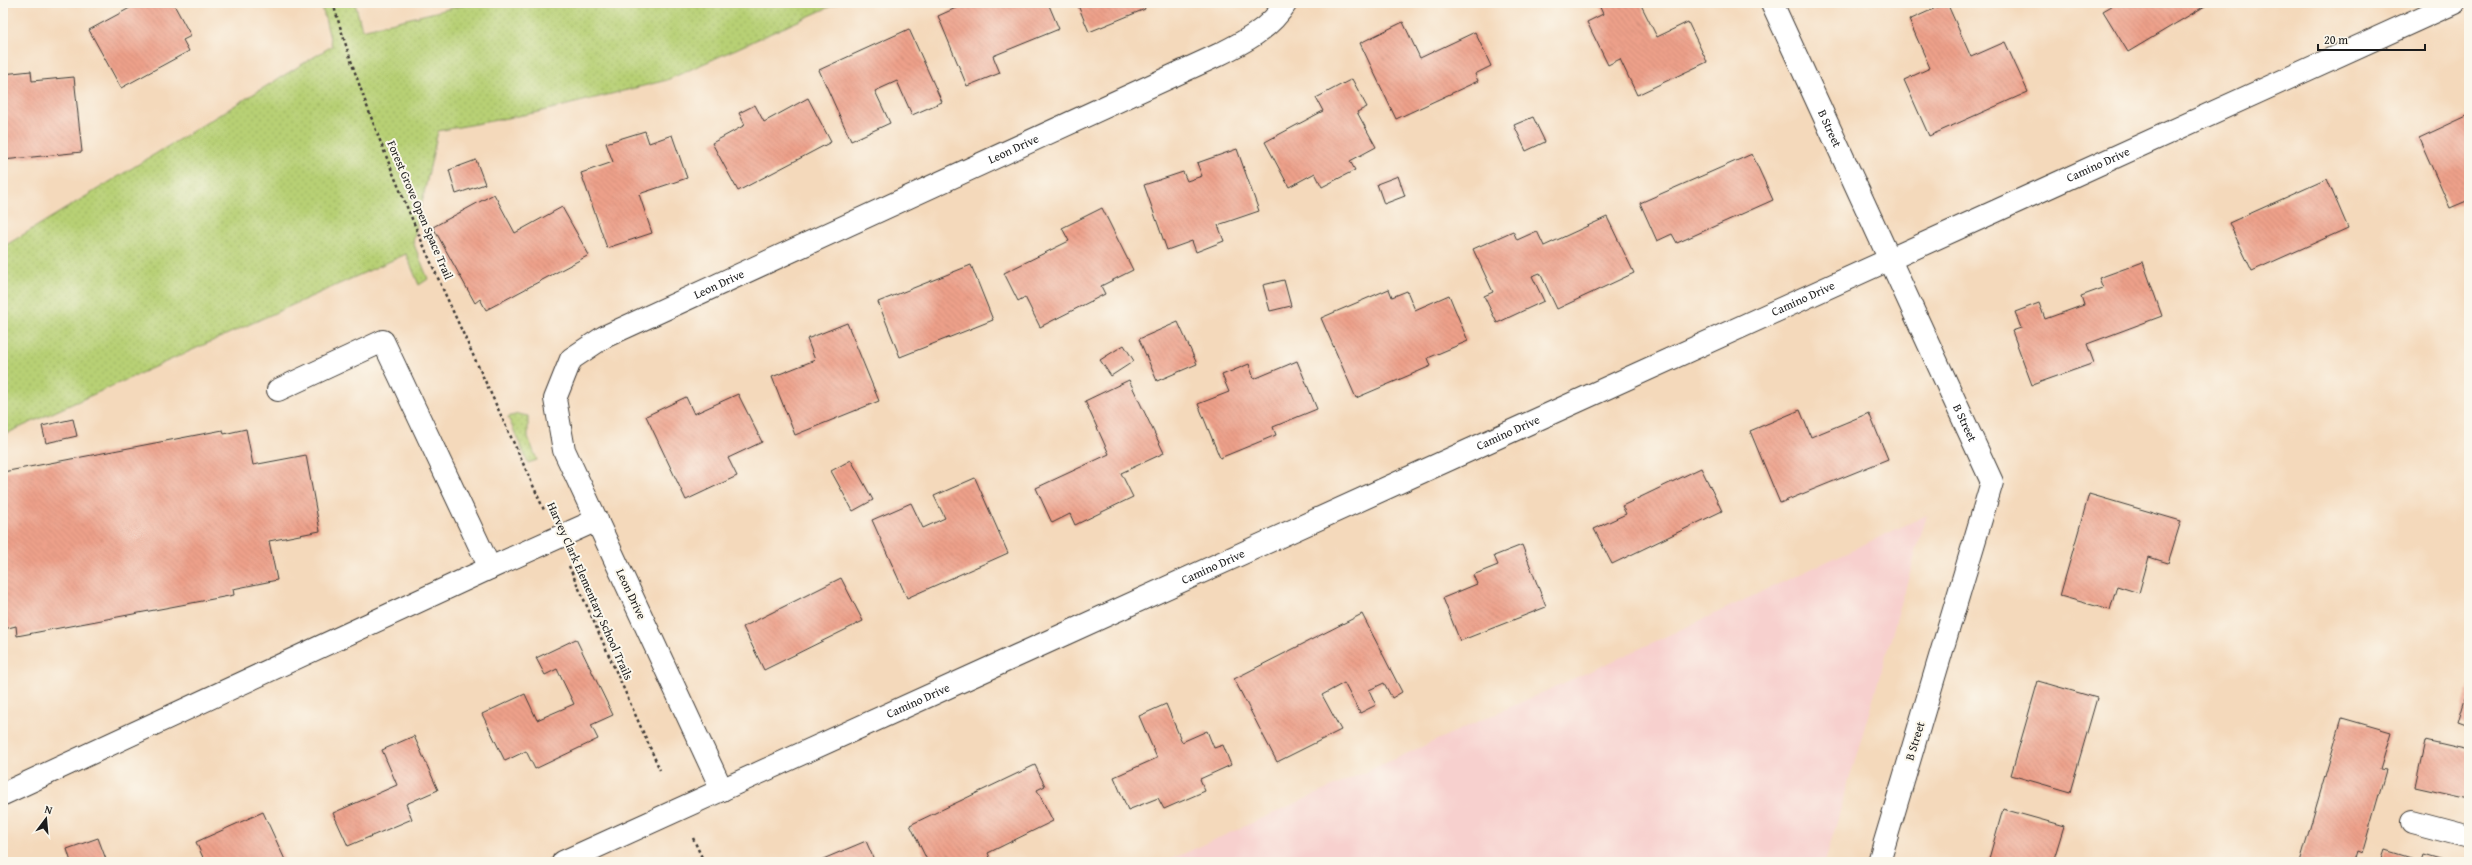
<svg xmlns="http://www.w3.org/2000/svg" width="2472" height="865" viewBox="0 0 2472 865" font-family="'Gentium Book Plus',serif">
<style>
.built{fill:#f7d0ce}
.grass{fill:url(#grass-dots);stroke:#6a7648}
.building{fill:url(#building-back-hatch)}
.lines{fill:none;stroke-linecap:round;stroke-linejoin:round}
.minor-casing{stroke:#3c3834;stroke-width:24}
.path{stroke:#3c3834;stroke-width:2.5;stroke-dasharray:3 3;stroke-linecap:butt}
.minor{stroke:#fff;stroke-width:22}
.labels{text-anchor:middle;stroke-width:4;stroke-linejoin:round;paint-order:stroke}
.street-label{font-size:12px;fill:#1c1c1c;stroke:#fbf7ec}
</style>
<defs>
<pattern id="grass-dots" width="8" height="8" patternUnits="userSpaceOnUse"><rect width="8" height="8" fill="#b7d074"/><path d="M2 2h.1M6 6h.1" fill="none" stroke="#9db264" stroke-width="1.8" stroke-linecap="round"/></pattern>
<pattern id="building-back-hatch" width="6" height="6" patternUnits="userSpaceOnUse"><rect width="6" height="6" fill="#eda08a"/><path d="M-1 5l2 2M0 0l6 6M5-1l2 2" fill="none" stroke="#cb8976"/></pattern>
</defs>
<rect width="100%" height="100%" fill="#fbf7ec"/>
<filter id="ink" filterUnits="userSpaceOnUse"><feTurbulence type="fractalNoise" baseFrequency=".025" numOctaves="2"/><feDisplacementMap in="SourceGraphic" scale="8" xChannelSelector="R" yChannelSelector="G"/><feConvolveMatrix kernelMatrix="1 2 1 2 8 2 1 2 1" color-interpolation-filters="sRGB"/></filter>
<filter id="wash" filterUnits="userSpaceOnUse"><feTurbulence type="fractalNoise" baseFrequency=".012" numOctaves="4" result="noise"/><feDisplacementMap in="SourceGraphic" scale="16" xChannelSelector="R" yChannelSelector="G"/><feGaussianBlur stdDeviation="0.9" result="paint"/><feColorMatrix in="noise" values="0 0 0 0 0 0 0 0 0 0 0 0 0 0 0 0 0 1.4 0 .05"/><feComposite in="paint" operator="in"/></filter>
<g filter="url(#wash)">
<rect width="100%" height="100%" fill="#f4d9bb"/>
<!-- built -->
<path class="built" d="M1927,515L1825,862H1165L1615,660Z"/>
<!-- grass -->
<path class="grass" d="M321,3H355L362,30L472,3H838L667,80L539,112L438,131L413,242L428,279L419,285L406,254L3,435V247L332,46Z
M518,414L528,416V437L537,460L528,463L508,417Z"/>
<g id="blocks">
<!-- building -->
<path class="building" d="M139,3H173L191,36L183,40L189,51L121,88L89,30Z
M967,3H1048L1059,29L993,56L1000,73L967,86L938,16Z
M1077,3H1143L1145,9L1089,32Z
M1598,3H1640L1657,37L1688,22L1707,62L1637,95L1620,59L1608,65L1587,22L1603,14Z
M1947,3L1971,57L2005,42L2028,92L1929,136L1904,80L1930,68L1909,20Z
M2117,3H2210L2128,52L2103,11Z
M1403,22L1420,58L1475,32L1491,66L1475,74L1478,81L1396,119L1360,43Z
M909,29L942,102L912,115L897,81L875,91L890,123L851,141L819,70Z
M31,71L32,81L74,77L82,152L3,160V74Z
M1352,79L1367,107L1357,112L1376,147L1350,161L1355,170L1322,187L1315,173L1289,187L1265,142L1323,111L1316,98Z
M808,98L831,142L738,191L712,143L745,125L739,113L755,105L764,122Z
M2469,115V200L2450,208L2419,138Z
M1533,117L1545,142L1526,151L1514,125Z
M645,131L649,143L672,135L687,178L639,194L652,233L607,248L581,173L613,162L606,143Z
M1237,149L1259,211L1218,225L1224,241L1196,252L1192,241L1167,250L1144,185L1183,172L1187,181L1202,176L1197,163Z
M1752,154L1773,200L1677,243L1672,234L1657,241L1640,203Z
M476,160L485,184L456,194L449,170Z
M1398,176L1405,196L1384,204L1377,184Z
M2327,179L2348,228L2252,271L2229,223Z
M494,194L515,233L562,207L589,255L486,310L480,299L475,303L433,227Z
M1102,208L1133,270L1101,286L1105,294L1040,327L1025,297L1018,301L1004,273L1069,241L1062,228Z
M1607,217L1634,273L1557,309L1540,273L1532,276L1544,301L1497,323L1484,296L1493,292L1473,249L1513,231L1517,240L1537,231L1544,246Z
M2143,262L2162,316L2087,344L2094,363L2032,385L2012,331L2021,328L2015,312L2039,303L2045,319L2084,305L2081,296L2103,288L2099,278Z
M971,265L993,320L900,357L878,302Z
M1284,280L1291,306L1270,311L1263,285Z
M1389,289L1392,297L1407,291L1415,310L1449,295L1468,341L1428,358L1431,366L1356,398L1321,318Z
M1178,322L1197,364L1157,381L1139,339Z
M847,323L879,401L795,435L772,377L815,360L807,339Z
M1124,345L1134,361L1111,376L1100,360Z
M1297,361L1317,409L1273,427L1276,435L1220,458L1198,404L1229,392L1222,375L1249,364L1254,379Z
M1129,380L1164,453L1121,473L1133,497L1075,525L1070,514L1052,523L1036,488L1109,454L1085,401Z
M738,394L762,442L728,458L737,476L686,500L646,416L686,397L694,414Z
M1800,410L1811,437L1869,413L1888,459L1780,503L1750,431Z
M73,419L77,436L46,443L42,426Z
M246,429L253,465L306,455L320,531L269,541L277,580L233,589L234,595L17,636L16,626L4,629L3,472L223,430L224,434Z
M851,460L873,500L853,511L831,471Z
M1701,468L1722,511L1612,564L1594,529L1626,514L1622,506Z
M975,478L1008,553L907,598L872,520L911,503L923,528L945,518L934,496Z
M2089,494L2181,521L2168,563L2149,557L2139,593L2117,586L2110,610L2060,596Z
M1522,545L1546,607L1460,641L1443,598L1477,584L1473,575L1498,565L1494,556Z
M841,578L863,621L764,670L743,627Z
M1362,614L1402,692L1392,698L1384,683L1369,690L1376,705L1360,713L1344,683L1322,695L1341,730L1277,762L1234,679Z
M576,639L613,715L591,725L598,739L535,769L526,751L505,761L482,714L525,694L537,720L574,704L557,669L545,675L536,658Z
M2038,681L2097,698L2070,792L2011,775Z
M2469,685V726L2458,722Z
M1166,704L1182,742L1207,731L1214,748L1223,745L1231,765L1200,779L1205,791L1164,809L1158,798L1128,810L1114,777L1157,758L1139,716Z
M2342,718L2391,732L2380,769L2386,770L2362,854L2357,852L2354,862H2300Z
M414,736L438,790L406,804L412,819L348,846L333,813L397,785L382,750Z
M2425,741L2469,751V799L2415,787Z
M1035,765L1045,786L1037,790L1053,821L988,853L992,862H941L940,859L928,862L910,825Z
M2003,809L2064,826L2053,862H1988Z
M263,812L286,862H205L196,842Z
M98,838L107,862H71L67,849Z
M866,841L875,862H816Z
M2385,850L2421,861L2423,855L2447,862H2381Z"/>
</g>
</g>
<g filter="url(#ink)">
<use href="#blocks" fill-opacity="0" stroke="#3c3834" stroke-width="1"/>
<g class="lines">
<!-- minor casing -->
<g class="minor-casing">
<g id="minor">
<path id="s1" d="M1772,3L1992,482L1879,862"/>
<path d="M490,568L597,520"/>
<path id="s2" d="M722,790L564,450L555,399L571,359L604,337L1218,55C1244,42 1270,29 1286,3"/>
<path d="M3,794L490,568L383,341L278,390"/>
<path d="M2412,822L2469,837"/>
<path id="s3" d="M563,862L2454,3"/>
</g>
</g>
<!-- path -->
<path class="path" d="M333,3C384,179 470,343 544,510
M569,566L660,770
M693,838L704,862"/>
<!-- minor -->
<use href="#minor" class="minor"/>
</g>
</g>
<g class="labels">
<!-- street labels -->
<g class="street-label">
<text dy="4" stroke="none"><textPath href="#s1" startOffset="138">B Street</textPath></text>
<text dy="4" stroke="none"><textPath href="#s2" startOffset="960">Leon Drive</textPath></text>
<text dy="4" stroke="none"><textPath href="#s3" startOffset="1686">Camino Drive</textPath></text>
<text transform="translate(420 210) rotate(67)" y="4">Forest Grove Open Space Trail</text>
<text dy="4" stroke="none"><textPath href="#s2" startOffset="636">Leon Drive</textPath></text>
<text dy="4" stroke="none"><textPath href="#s3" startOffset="1362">Camino Drive</textPath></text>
<text dy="4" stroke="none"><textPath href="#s1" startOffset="462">B Street</textPath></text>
<text dy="4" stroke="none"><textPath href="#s3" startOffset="1038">Camino Drive</textPath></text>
<text dy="4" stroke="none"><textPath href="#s3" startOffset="714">Camino Drive</textPath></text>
<text transform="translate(590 591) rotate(66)" y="4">Harvey Clark Elementary School Trails</text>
<text transform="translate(631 594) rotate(65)" y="4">Leon Drive</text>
<text dy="4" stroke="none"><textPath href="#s3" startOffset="390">Camino Drive</textPath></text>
<text transform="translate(1915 741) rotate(-73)" y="4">B Street</text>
</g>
</g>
<!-- margin -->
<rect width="2472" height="865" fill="none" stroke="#fbf7ec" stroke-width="16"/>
<!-- north arrow -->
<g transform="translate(46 819) rotate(16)" stroke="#fbf7ec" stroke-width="3" paint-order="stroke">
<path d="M0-3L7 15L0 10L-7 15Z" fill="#1c1c1c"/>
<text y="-6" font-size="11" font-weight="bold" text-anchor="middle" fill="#1c1c1c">N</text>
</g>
<!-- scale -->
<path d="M2318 44v6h107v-6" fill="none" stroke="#1c1c1c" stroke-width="2"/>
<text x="2324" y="44" font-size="12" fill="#1c1c1c" stroke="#fbf7ec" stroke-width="3" paint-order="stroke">20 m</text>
</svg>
